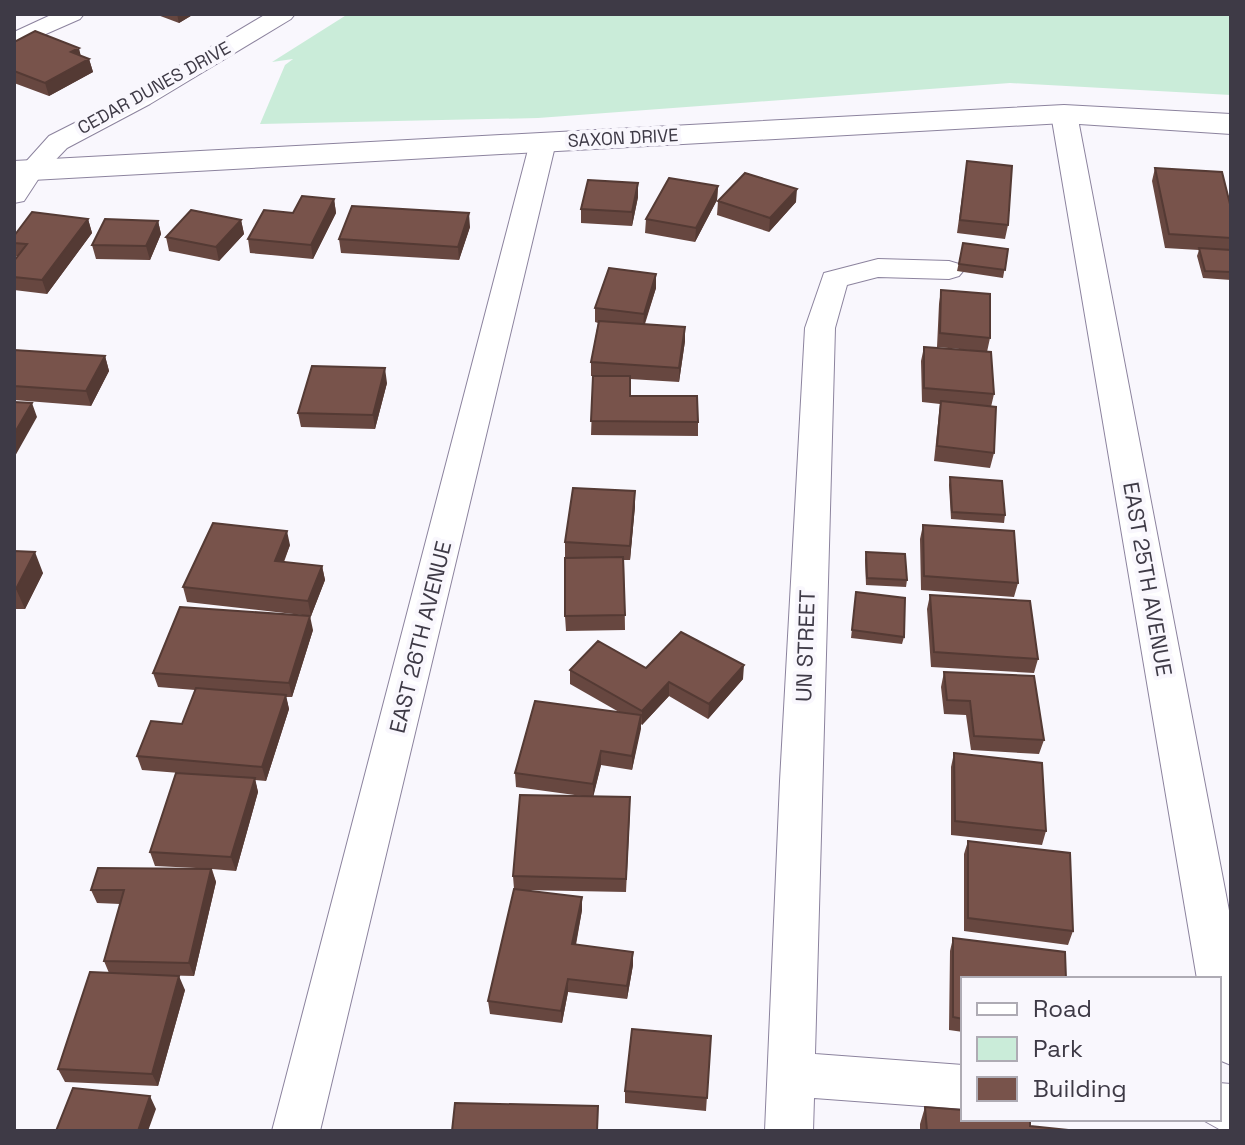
<svg xmlns="http://www.w3.org/2000/svg" width="1245" height="1145" viewBox="0 0 1245 1145" font-family="'Space Grotesk',sans-serif">
<style>
.green{fill:#caecd9}
.lines{fill:none;stroke-linecap:round;stroke-linejoin:round}
.minor-casing{stroke:#8c839e;stroke-width:2}
.tertiary-casing{stroke:#8c839e;stroke-width:2}
.minor{fill:#fff;fill-rule:evenodd}
.tertiary{fill:#fff;fill-rule:evenodd}
.wall{fill:#674740}
.shaded-wall{fill:#543a34}
.building{fill:#78534b;stroke:#543a34;stroke-width:2}
.labels{text-anchor:middle;stroke-width:8;stroke-linejoin:round;paint-order:stroke}
.far-street-label{font-size:18px;fill:#3e3a46;stroke:#f9f7fd}
.street-label{font-size:22px;fill:#3e3a46;stroke:#f9f7fd}
</style>
<rect width="100%" height="100%" fill="#f9f7fd"/>
<!-- green -->
<path class="green" d="M348,14H1231V95L1010,83L538,118L260,124L285,65L293,59L272,62Z"/>
<g class="lines">
<!-- minor casing -->
<g class="minor-casing">
<path id="minor" d="M53,14H84L80,19L14,48V32Z
M266,14H295L291,19L150,104L67,148L41,175L24,201L14,203V175L49,136L132,94Z
M1064,106L1073,109L1077,114L1231,921V1065L1219,1060V979H1197L1051,114L1055,109Z
M543,134L552,136L556,142L320,1131H272L530,142L534,136Z
M878,259L949,261L959,264L964,270L959,276L949,279L878,277L847,285L835,328L815,1054L963,1065V1109L814,1098L813,1131H765L780,781L805,328L824,273Z
M1219,1083L1231,1084V1130L1219,1129L1201,1119H1219Z"/>
</g>
<!-- tertiary casing -->
<g class="tertiary-casing">
<path id="tertiary" d="M1064,105L1231,114V134L1064,123L14,181V161Z"/>
</g>
<!-- minor -->
<use href="#minor" class="minor"/>
<!-- tertiary -->
<use href="#tertiary" class="tertiary"/>
</g>
<!-- wall -->
<path class="wall" d="M155,14H194L179,23Z
M14,42L81,56L89,59L93,72L49,96L14,83Z
M967,161L1008,225L1005,239L957,233Z
M1155,168L1231,208V280L1203,278L1197,256L1199,250L1165,248L1152,181Z
M638,183V197L632,226L581,223V209Z
M718,186L717,200L695,242L645,233L646,219Z
M334,199L336,213L313,259L250,253L248,239L293,213Z
M718,201L796,202L769,232L717,215Z
M88,219L92,233L47,294L14,290V261L18,256H14V236Z
M241,220L244,234L219,261L169,251L166,237Z
M158,221L161,234L150,260L96,259L92,245Z
M470,227L459,260L341,253L339,239Z
M963,243L1008,249L1003,278L957,271Z
M656,274V288L645,324L685,327V341L679,382L630,379V396L698,422V436L591,435L593,376H591V362L598,323L595,322V308Z
M941,290L990,338L987,352L994,394L991,407L994,453L990,468L934,461L940,404L922,402L921,361L924,347L971,350L937,347L939,304Z
M14,350L105,356L109,371L91,406L14,400Z
M387,383L375,429L301,427L298,413Z
M950,477L1005,515L1004,523L951,519L949,485Z
M635,491V506L630,560H624L625,630L566,631L565,616L587,558L565,557V542Z
M923,525L1018,583L1014,597L921,590L920,539Z
M290,545L284,562L322,566L325,580L311,616L187,602L183,587Z
M14,551L43,573L25,609H14Z
M866,552L907,580L906,587L866,585L865,560Z
M856,592L904,637L902,644L851,638Z
M930,595L1038,659L1034,673L931,667L927,609Z
M313,630L292,697H286L289,709L266,781L255,780L258,792L236,871L212,869L216,882L194,976L152,975L185,990L158,1086L65,1082L58,1069L109,973L104,961L120,904L97,903L91,890L196,868L155,866L150,852L192,774L142,770L137,756L182,724L195,690L158,687L153,673Z
M646,668L743,679L708,719L669,696L642,725L641,724L632,770L601,765L593,796L630,811L626,892L522,890L582,910L576,945L633,965L627,999L568,992L562,1023L490,1014L488,1001L514,889L513,876L582,796L516,787L515,773L619,712L570,684V670Z
M944,672L1044,740L1039,754L971,750L966,715L944,714L941,687Z
M954,753L1046,831L1042,845L951,835V767Z
M968,841L1073,931L1068,945L964,931V854Z
M953,938L963,979V1032L949,1030L950,951Z
M711,1036L706,1111L625,1103V1091Z
M925,1107L1030,1126L1078,1131H920V1124Z"/>
<!-- shaded-wall -->
<path class="shaded-wall" d="M177,14H194L179,23Z
M79,48L82,61L71,52Z
M89,59L93,72L49,96L45,83Z
M638,183V197L632,226V212Z
M718,186L717,200L695,242L696,228Z
M797,189L796,202L769,232L770,218Z
M334,199L336,213L313,259L311,245Z
M469,213L470,227L459,260L458,247Z
M88,219L92,233L47,294L42,280Z
M241,220L244,234L219,261L216,247Z
M158,221L161,234L150,260L146,246Z
M656,274V288L643,328L644,314Z
M685,327V341L679,382V368Z
M105,356L109,371L91,406L86,391Z
M385,368L387,383L375,429L373,415Z
M32,403L37,417L14,458V434Z
M635,491V506L630,560V546Z
M287,531L290,545L278,575L275,561Z
M35,552L43,573L25,609L16,589Z
M322,566L325,580L311,616L308,601Z
M310,616L313,630L292,697L289,683Z
M744,665L743,679L708,719L709,704Z
M669,682V696L642,725V711Z
M286,695L289,709L266,781L262,767Z
M641,715V729L632,770V756Z
M601,751V765L593,798V784Z
M255,778L258,792L236,871L231,857Z
M211,869L216,882L194,976L189,963Z
M582,897V910L573,958L572,944Z
M633,952V965L627,999V986Z
M179,976L185,990L158,1086L152,1074Z
M568,979V992L562,1023L561,1011Z
M150,1096L156,1109L148,1131H138Z"/>
<!-- building -->
<path class="building" d="M35,31L79,48L71,52L89,59L45,83L14,71V42Z
M967,161L1012,166L1008,225L960,220Z
M1155,168L1222,172L1231,208V238L1169,234Z
M745,173L797,189L770,218L718,201Z
M669,178L718,186L696,228L646,219Z
M588,180L638,183L632,212L581,209Z
M302,196L334,199L311,245L248,239L264,210L293,213Z
M352,206L469,213L458,247L339,239Z
M191,210L241,220L216,247L166,237Z
M32,212L88,219L42,280L14,277V261L27,244L14,243V236Z
M105,219L158,221L146,246L92,245Z
M963,243L1008,249L1005,270L959,264Z
M1199,248L1231,250V272L1205,271Z
M609,268L656,274L644,314L595,308Z
M941,290L990,294V338L940,333Z
M599,321L685,327L679,368L591,362Z
M924,347L991,352L994,394L924,388Z
M14,350L105,356L86,391L14,386Z
M312,366L385,368L373,415L298,413Z
M593,376H630V396H697L698,422L591,421Z
M941,401L996,407L994,453L937,446Z
M14,402L32,403L14,434Z
M950,477L1002,481L1005,515L952,512Z
M573,488L635,491L630,546L565,542Z
M213,523L287,531L275,561L322,566L308,601L183,587Z
M923,525L1014,531L1018,583L924,576Z
M14,551L35,552L16,589H14Z
M866,552L905,554L907,580L867,578Z
M623,557L625,615L565,616V558Z
M856,592L905,598L904,637L852,630Z
M930,595L1030,601L1038,659L934,652Z
M180,607L310,616L289,683L153,673Z
M681,632L744,665L709,704L669,682L642,711L570,670L598,641L646,668Z
M944,672L1034,676L1044,740L974,736L970,701L947,700Z
M196,688L286,695L262,767L137,756L151,721L182,724Z
M535,701L641,715L632,756L601,751L593,784L515,773Z
M954,753L1042,763L1046,831L955,821Z
M176,773L255,778L231,857L150,852Z
M520,795L630,797L626,879L513,876Z
M968,841L1070,853L1073,931L968,918Z
M98,868L211,869L189,963L104,961L124,890H91Z
M514,889L582,897L572,944L633,952L627,986L568,979L561,1011L488,1001Z
M953,938L1065,952L1066,979H963V1019L953,1017Z
M90,972L179,976L152,1074L58,1069Z
M632,1029L711,1036L707,1098L625,1091Z
M73,1088L150,1096L138,1131H56Z
M455,1103L598,1106L597,1131H452Z
M925,1107L963,1110V1119H1030V1126L1078,1131H927Z"/>
<g class="labels">
<!-- far-street labels -->
<g class="far-street-label">
<text transform="translate(154 88) rotate(-29)" y="6">CEDAR DUNES DRIVE</text>
<text transform="translate(623 138) rotate(-3)" y="6">SAXON DRIVE</text>
</g>
<!-- street labels -->
<g class="street-label">
<text transform="translate(1148 579) rotate(80)" y="8">EAST 25TH AVENUE</text>
<text transform="translate(420 637) rotate(-76)" y="8">EAST 26TH AVENUE</text>
<text transform="translate(805 646) rotate(-88)" y="8">UN STREET</text>
</g>
</g>
<!-- border -->
<rect width="1245" height="1145" fill="none" stroke="#3e3a46" stroke-width="32"/>
<!-- legend -->
<rect x="961" y="977" width="260" height="144" fill="#f9f7fd" stroke="#aeabb4" stroke-width="2"/>
<rect x="977" y="1003" width="40" height="12" fill="#ffffff" stroke="#aeabb4" stroke-width="2"/>
<text x="1033" y="1017" font-size="24" fill="#3e3a46">Road</text>
<rect x="977" y="1037" width="40" height="24" fill="#caecd9" stroke="#aeabb4" stroke-width="2"/>
<text x="1033" y="1057" font-size="24" fill="#3e3a46">Park</text>
<rect x="977" y="1077" width="40" height="24" fill="#78534b" stroke="#aeabb4" stroke-width="2"/>
<text x="1033" y="1097" font-size="24" fill="#3e3a46">Building</text>
</svg>
